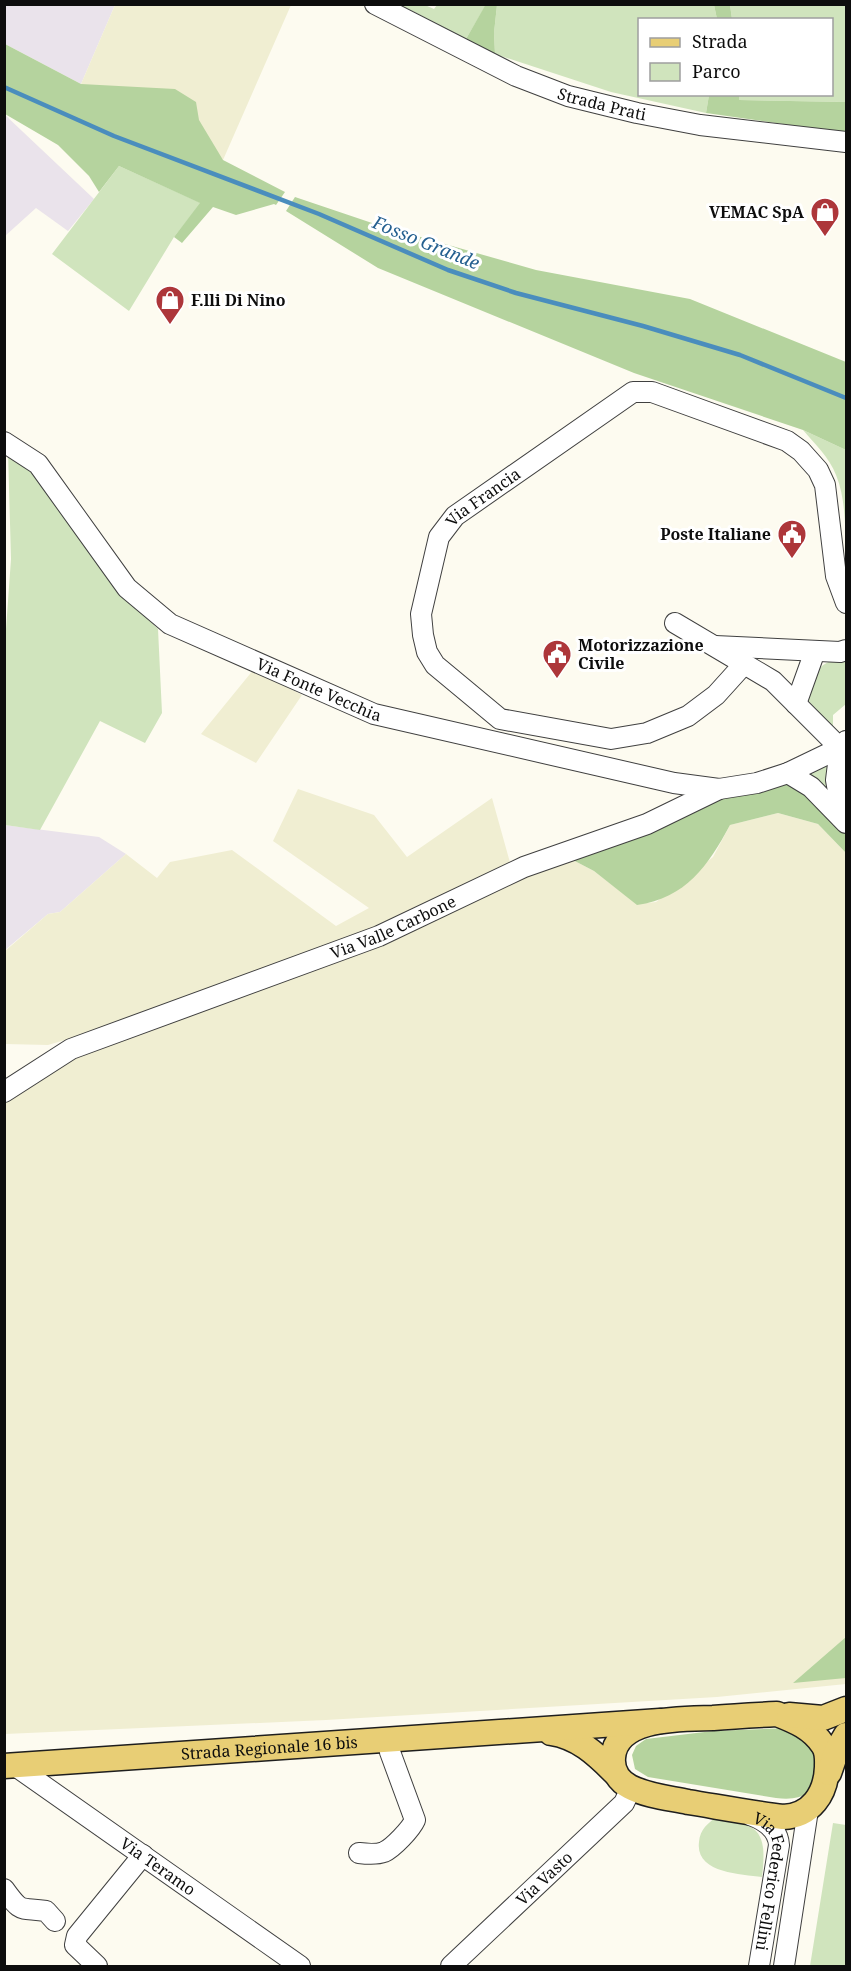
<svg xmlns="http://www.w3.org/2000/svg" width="851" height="1971" viewBox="0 0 851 1971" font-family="'Noto Serif',serif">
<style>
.industrial{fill:#eae3eb}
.farmland{fill:#f0eed2}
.green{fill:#d0e4bd}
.forest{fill:#b5d39e}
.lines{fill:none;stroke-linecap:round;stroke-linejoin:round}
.stream{stroke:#4a8dbd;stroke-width:4.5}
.minor-casing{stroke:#404040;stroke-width:22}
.major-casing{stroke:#1e1e1e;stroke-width:27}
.minor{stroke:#fff;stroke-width:20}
.major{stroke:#e8ce75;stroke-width:24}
.labels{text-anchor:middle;stroke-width:6;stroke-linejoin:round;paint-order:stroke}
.street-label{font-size:16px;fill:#0d0d0d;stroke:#fff}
.poi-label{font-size:16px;font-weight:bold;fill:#0d0d0d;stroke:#fff;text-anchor:end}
.water-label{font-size:18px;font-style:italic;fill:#256090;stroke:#fff}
</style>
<rect width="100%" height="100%" fill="#fdfbf0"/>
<!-- industrial -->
<path class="industrial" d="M4,5H115L81,84L5,44Z
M4,114L94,199L68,231L36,208L5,236Z
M4,825L99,837L126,854L60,912L48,914L5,950Z"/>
<!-- farmland -->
<path class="farmland" d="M115,5H291L223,160L81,84Z
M254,669L302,695L256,763L201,734Z
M298,789L374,815L407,857L492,798L511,866L350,940L129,1021L48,1045L5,1044V951L48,914L60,912L126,854L157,878L170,862L232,850L336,926L369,908L273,841Z
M778,813L818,824L846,853V1684L717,1697L326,1720L5,1734V1098L73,1053L525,873L569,858L594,871L637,904L656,902L713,857L730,825Z"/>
<!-- green -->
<path class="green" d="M401,5H425L434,9L437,5H486L466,39Z
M497,5H714L717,19L640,20V94L709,95L706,113L611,92L495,54L494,33Z
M730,5H846V102L739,100V95L832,94V20L732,19Z
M119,166L201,203L174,237L129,311L52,254Z
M803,430L846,450V554C845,528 846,499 836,475C830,458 814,443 803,430Z
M8,451L33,473L120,591L158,629L162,713L145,743L100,721L40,830L5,825L4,657L11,559Z
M846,658V704L833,715V728L805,697C815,672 818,661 846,658Z
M830,759L834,800L804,773Z
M718,1816C761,1825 767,1833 762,1877C740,1874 695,1873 699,1842C700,1829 708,1823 718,1816Z
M833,1823L846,1825V1966H810Z"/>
<!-- forest -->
<path class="forest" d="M486,4L497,5L494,33L495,54L466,39Z
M714,5H730L732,19H717Z
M5,44L81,84L175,89L196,102L199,120L223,160L285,192L276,205L274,204L236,215L213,207L182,243L174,237L200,203L119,166L99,192L89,176L58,145L5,114Z
M709,95H739V100L846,102V133L706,113Z
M295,197L375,224L536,270L690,299L846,362V450L803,430L634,373L378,268L286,211Z
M788,773L846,831V853L818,824L778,813L730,825C708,866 686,898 637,905L594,871L569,858L721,795Z
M846,1637V1678L793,1683Z
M790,1728L817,1748C815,1779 818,1803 776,1798L648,1777L635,1769L632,1755L636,1746L646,1739L713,1731Z"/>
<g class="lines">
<!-- stream -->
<path class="stream" d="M4,87L114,136L319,214L448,270L516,293L643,326L740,355L846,398"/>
<!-- minor casing -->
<g class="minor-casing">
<g id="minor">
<path id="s1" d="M375,4L516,76L568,96L637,113L700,125L846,142"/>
<path id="s2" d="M4,442L38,464L127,588L170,624L374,714L674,783L719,789"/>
<path d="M675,623L773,681L840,748"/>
<path d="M715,646L840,652L846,650"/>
<path id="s3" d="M744,664L716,695L688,716L647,733L611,739L500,719L435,665L427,652L423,635L421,614L439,537L455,516L633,392H652L787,441L801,451L818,470L825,485L836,576L846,603"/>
<path d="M796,704L815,651"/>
<path d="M840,748L836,780L843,819"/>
<path d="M788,773L811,787L846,823"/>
<path id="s4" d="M4,1092L71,1049L379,936L524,867L647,824L719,789L757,783L788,773L840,748L846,741"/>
<path id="s5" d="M14,1765L300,1966"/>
<path id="s6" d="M750,1815C764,1820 778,1829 779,1845L759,1966"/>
<path d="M359,1853C367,1854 376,1855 384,1852C393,1848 411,1829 415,1820L390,1752L388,1740"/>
<path d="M4,1889C22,1914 19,1907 46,1911L55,1921"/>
<path d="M97,1966L75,1945L77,1936L143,1855"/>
<path id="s7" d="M451,1966L624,1803L631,1788"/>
<path d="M784,1966L808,1810"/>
</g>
</g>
<!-- major casing -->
<g class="major-casing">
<g id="major">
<path d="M777,1714C795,1721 812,1728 823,1745C828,1752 827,1759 827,1767C826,1794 811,1816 783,1817C751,1813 719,1807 688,1802C669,1798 647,1796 630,1787C619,1781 612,1771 613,1758C615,1716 684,1719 713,1718C735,1716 756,1715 777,1714Z"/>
<path d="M789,1715L823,1718L846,1709"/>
<path d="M551,1733C578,1737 596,1754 614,1772"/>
<path id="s8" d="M4,1766L660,1721"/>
<path d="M829,1773L837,1750L846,1735"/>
</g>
</g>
<!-- minor -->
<use href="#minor" class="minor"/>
<!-- major -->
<use href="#major" class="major"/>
</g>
<!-- icons -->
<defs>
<g id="shop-pin" transform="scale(1.5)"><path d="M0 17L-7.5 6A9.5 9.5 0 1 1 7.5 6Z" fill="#ad363a" stroke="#fff"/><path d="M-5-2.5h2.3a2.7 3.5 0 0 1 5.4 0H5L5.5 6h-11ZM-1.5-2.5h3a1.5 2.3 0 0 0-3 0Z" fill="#fff"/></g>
<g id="civic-pin" transform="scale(1.5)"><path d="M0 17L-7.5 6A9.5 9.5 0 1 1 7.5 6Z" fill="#ad363a" stroke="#fff"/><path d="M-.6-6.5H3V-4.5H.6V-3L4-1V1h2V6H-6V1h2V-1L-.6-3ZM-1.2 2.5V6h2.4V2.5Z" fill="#fff"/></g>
</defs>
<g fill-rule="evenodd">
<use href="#shop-pin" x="825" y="212"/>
<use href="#shop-pin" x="170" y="300"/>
<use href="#civic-pin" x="792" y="534"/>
<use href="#civic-pin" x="557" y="654"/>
</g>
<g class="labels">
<!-- street labels -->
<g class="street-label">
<text dy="6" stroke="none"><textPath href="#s1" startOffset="249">Strada Prati</textPath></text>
<text dy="6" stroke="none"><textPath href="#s3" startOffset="548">Via Francia</textPath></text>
<text dy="6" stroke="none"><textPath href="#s2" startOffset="412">Via Fonte Vecchia</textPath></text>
<text dy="6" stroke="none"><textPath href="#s4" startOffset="424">Via Valle Carbone</textPath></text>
<text dy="6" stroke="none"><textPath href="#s8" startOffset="266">Strada Regionale 16 bis</textPath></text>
<text dy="6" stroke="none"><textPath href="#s5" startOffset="176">Via Teramo</textPath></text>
<text dy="6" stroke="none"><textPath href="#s7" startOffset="128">Via Vasto</textPath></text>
<text dy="6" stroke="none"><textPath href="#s6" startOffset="78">Via Federico Fellini</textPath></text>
</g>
<!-- poi labels -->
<g class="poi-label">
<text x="804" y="218">VEMAC SpA</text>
<text x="191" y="306" text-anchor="start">F.lli Di Nino</text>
<text x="771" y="540">Poste Italiane</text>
<text x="578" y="651" text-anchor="start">Motorizzazione<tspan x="578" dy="18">Civile</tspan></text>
</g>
<!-- water labels -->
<g class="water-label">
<text transform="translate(426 243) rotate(22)" y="6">Fosso Grande</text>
</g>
</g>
<!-- border -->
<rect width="851" height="1971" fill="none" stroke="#0d0d0d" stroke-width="12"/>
<!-- legend -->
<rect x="638" y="18" width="195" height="78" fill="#ffffff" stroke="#9e9e9e" stroke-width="1.5"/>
<rect x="650" y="38" width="30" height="9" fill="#e8ce75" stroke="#9e9e9e" stroke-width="1.5"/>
<text x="692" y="48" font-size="18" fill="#0d0d0d">Strada</text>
<rect x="650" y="63" width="30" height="18" fill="#d0e4bd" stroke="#9e9e9e" stroke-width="1.5"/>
<text x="692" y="78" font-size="18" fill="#0d0d0d">Parco</text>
</svg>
